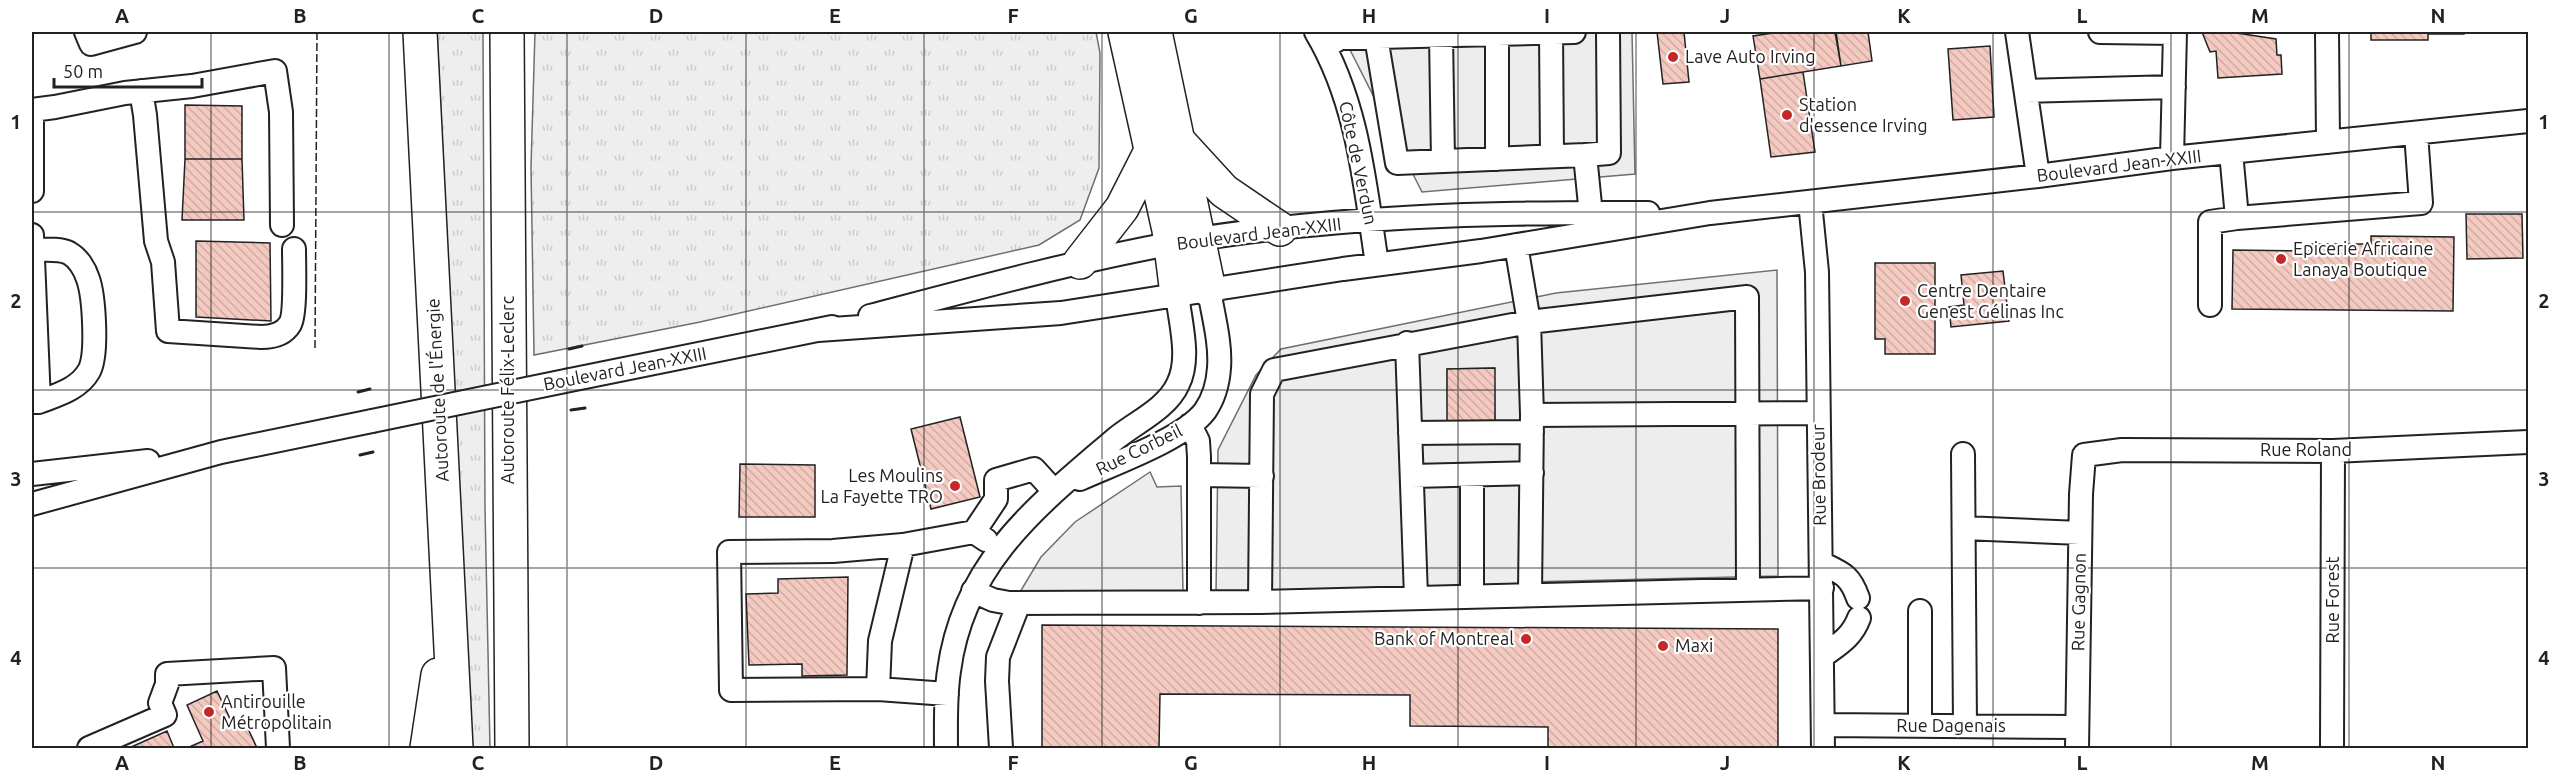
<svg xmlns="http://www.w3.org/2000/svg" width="2560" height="780" viewBox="0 0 2560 780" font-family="Ubuntu,sans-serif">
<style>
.grass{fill:url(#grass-tufts);stroke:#6f6f6f;stroke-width:1.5}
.parking{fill:#ededed;stroke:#6f6f6f;stroke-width:1.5;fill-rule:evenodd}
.building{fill:url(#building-back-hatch);stroke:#222;stroke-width:1.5}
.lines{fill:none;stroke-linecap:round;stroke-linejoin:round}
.minor-casing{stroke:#222;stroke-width:26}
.highway-casing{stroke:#222;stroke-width:36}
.minor{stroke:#fff;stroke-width:22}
.highway{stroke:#fff;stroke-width:33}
.minor-bridge-casing{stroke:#222;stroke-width:26;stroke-linecap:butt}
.minor-bridge{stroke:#fff;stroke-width:22}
.fence{stroke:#222;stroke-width:1.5;stroke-dasharray:8 3;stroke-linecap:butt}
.wall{stroke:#222;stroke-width:3}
.grid{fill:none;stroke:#222;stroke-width:1.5;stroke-opacity:0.55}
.poi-dot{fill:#c62828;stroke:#fff;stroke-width:2}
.labels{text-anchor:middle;stroke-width:4.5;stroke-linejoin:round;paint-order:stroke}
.poi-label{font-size:18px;fill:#222;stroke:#fff;text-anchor:start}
.street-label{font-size:18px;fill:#222;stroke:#fff}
.neatline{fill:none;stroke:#222;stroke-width:2}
.grid-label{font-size:20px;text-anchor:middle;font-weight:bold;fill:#222}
</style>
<defs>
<pattern id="grass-tufts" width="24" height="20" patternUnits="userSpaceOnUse" patternTransform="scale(1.5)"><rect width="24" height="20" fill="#eee"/><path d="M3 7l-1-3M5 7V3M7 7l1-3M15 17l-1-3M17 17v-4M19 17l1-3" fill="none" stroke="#ccc"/></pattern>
<pattern id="building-back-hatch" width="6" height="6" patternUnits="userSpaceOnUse" patternTransform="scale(1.5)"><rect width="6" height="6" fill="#f3c9c0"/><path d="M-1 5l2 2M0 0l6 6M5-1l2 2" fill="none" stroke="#d0aca5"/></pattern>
</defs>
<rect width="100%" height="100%" fill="#fff"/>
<!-- grass -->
<path class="grass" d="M437,32H483L485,509L490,748H472Z
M535,32H1096L1100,53L1099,168L1080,220L1039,245L700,322L534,355L531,167Z"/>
<!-- parking -->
<path class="parking" d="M1341,32H1632L1635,174L1422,192Z
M1777,270L1778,576L1526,582L1512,594L1216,593L1218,450L1256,375L1281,349L1556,293ZM1494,368L1495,426H1448L1447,369Z
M1150,472L1157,487L1181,486L1183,592H1020L1041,557L1075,522Z"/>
<!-- building -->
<path class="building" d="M1657,32H1684L1689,82L1663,84Z
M1780,32H1835L1841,66L1760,79L1753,36Z
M1836,32H1868L1872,61L1841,66Z
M2202,32H2230L2276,39L2277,55H2281L2282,74L2218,78L2216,51L2210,52Z
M2371,32H2464V34H2428V40H2371Z
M1990,46L1994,117L1953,120L1948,49Z
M1803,72L1815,152L1771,157L1760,79Z
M185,105L242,106V159H185Z
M185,159H242L244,220H182Z
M2466,214H2522L2523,258L2467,259Z
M2371,236L2454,237L2453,311L2232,309L2233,250L2312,251V244H2371Z
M196,241L270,243L271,321L196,317Z
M1875,263H1935V354H1885V339H1875Z
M2003,271L2009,321L1951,327L1949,307L1964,305L1961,275Z
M1495,368V426H1447V369Z
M960,417L980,497L931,509L911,429Z
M740,464L815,465V517H739Z
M848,577L847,675L802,676V664L749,665L746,594L778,593V579Z
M1042,625L1778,629V748H1548V727L1410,726V695L1160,694L1159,748H1042Z
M217,691L233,725L244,720L257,748H187L203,741L187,705Z
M167,731L174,748H129Z"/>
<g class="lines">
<!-- minor casing -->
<g class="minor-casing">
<path id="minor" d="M86,32L91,44L135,32
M1316,32C1358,102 1365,185 1377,264
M1373,32L1376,37L1397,163L1585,155
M1551,32L1552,156
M2017,32L2038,176
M2100,32L2175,33
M2327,32L2328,142
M1497,34V159
M1441,35L1443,161
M1325,47L1340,38L1574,32
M141,91L145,115L156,241L163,262L168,331L261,337C272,337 284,334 290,324C296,314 294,264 294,249
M2027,91L2174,87
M32,110L55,107L125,93L192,86L275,71L281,112L282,225
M2231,152L2237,218L2421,203L2416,133
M2172,158L2175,32
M32,191V110
M1810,202L1817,272L1823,748
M1592,225L1585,155L1609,153L1608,32
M32,235L39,402H32
M1516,245L1529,322L1532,415L1818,413
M32,250C43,250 59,248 69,253C78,258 85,269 88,279C94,296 98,355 89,371C79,389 57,395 39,402
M2210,305V222L2237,218
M870,316C969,290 1068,263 1169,244C1325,216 1490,212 1648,213
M818,330L1061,313L1343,269L1481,251L1710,213L2038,176L2172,158L2528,121
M1407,343L1416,597
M570,380L832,327
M1190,425L1198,441L1199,457V603
M1410,433L1532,432
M1963,454L1965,726
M32,474L148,461
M1200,475L1262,476
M1412,476L1532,473
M1080,479C1113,464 1184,439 1205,411C1214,398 1218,383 1219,368C1221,343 1213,315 1209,290
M32,504L221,452L372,421
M1964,528L2080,533
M986,540L974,532L996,499V480L1034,469L1054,491
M903,545L880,641L878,689L947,694
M1821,563C1842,573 1850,575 1858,598
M973,591L993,600L1009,603L1260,602L1822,588
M1530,594L1532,415
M1472,596V475
M1260,602L1262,394L1274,370L1529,322L1747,297L1748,588
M1920,611V726
M1823,656C1839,644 1852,637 1859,618
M878,689L731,690L729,552L833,551L903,545L974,532
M1824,725L2077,727
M89,748L165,715L160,703L167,684V674L274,668L278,748
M946,748C946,723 945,697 949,671C963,563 1037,506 1114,440C1134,423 1167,409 1178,384C1191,358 1180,322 1177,294
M1001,748L997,681L998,657L1019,603
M2077,748L2081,494L2084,455L2122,450L2333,451L2528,442
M2332,748L2333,451"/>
</g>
<!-- highway casing -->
<g class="highway-casing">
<path id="highway" d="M420,32L456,748
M507,32L512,748
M1125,32L1169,230L1177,294
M1155,32L1209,290
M1180,143L1224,191L1280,229
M1080,262L1122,208L1151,151
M427,748L438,675"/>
</g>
<!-- minor -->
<use href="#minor" class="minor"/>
<!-- highway -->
<use href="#highway" class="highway"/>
<!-- minor-bridge casing -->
<g class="minor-bridge-casing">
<path id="minor-bridge" d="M372,421L570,380"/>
</g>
<!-- minor-bridge -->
<use href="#minor-bridge" class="minor-bridge"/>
<!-- fence -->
<path class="fence" d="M315,348L317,32"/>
<!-- wall -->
<path class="wall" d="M569,349L582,346
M358,392L370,389
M571,410L585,408
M360,455L373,452"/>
</g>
<!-- grid -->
<path class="grid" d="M211,32V748M389,32V748M567,32V748M746,32V748M924,32V748M1102,32V748M1280,32V748M1458,32V748M1636,32V748M1814,32V748M1993,32V748M2171,32V748M2349,32V748M32,212H2528M32,390H2528M32,568H2528"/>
<!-- markers -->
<g class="poi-dot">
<circle cx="1673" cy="57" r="6"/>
<circle cx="1787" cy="115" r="6"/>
<circle cx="2281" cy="259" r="6"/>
<circle cx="1905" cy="301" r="6"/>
<circle cx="955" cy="486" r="6"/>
<circle cx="1526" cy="639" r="6"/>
<circle cx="1663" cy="646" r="6"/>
<circle cx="209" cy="712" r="6"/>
</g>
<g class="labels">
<!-- poi labels -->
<g class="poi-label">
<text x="1685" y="63">Lave Auto Irving</text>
<text x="1799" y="111">Station<tspan x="1799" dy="21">d'essence Irving</tspan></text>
<text x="2293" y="255">Epicerie Africaine<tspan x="2293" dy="21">Lanaya Boutique</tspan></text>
<text x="1917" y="297">Centre Dentaire<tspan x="1917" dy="21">Genest Gélinas Inc</tspan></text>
<text x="943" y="482" text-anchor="end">Les Moulins<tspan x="943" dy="21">La Fayette TRO</tspan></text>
<text x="1514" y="645" text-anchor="end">Bank of Montreal</text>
<text x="1675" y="652">Maxi</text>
<text x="221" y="708">Antirouille<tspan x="221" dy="21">Métropolitain</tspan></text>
</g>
<!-- street labels -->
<g class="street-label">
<text transform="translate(1358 163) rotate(78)" y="6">Côte de Verdun</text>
<text transform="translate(2119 166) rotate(-7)" y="6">Boulevard Jean-XXIII</text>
<text transform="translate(1259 234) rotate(-7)" y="6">Boulevard Jean-XXIII</text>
<text transform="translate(625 369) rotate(-11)" y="6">Boulevard Jean-XXIII</text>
<text transform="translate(438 390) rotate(-93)" y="6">Autoroute de l'Énergie</text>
<text transform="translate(508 390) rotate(-90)" y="6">Autoroute Félix-Leclerc</text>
<text transform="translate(1139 450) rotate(-26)" y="6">Rue Corbeil</text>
<text x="2306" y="456">Rue Roland</text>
<text transform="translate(1819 475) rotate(-91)" y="6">Rue Brodeur</text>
<text transform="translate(2333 600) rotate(-90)" y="6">Rue Forest</text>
<text transform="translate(2079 602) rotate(-89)" y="6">Rue Gagnon</text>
<text x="1951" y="732">Rue Dagenais</text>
</g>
</g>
<!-- border -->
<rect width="2560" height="780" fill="none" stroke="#ffffff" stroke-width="66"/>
<!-- scale -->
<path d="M54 78v9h148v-9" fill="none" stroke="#222222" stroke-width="3"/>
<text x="63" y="78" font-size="18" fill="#222222" stroke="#ffffff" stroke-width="4.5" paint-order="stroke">50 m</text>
<rect x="33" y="33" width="2494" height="714" class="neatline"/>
<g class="grid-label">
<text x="122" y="23">A</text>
<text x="300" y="23">B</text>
<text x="478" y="23">C</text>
<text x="656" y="23">D</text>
<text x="835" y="23">E</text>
<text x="1013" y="23">F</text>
<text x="1191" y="23">G</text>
<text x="1369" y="23">H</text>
<text x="1547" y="23">I</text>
<text x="1725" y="23">J</text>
<text x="1904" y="23">K</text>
<text x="2082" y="23">L</text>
<text x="2260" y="23">M</text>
<text x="2438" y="23">N</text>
<text x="16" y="129">1</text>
<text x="2544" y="129">1</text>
<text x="16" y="308">2</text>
<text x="2544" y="308">2</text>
<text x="16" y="486">3</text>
<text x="2544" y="486">3</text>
<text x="16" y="665">4</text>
<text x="2544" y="665">4</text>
<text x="122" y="770">A</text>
<text x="300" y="770">B</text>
<text x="478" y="770">C</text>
<text x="656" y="770">D</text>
<text x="835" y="770">E</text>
<text x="1013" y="770">F</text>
<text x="1191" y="770">G</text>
<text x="1369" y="770">H</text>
<text x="1547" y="770">I</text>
<text x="1725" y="770">J</text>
<text x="1904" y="770">K</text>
<text x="2082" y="770">L</text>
<text x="2260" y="770">M</text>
<text x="2438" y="770">N</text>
</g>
</svg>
